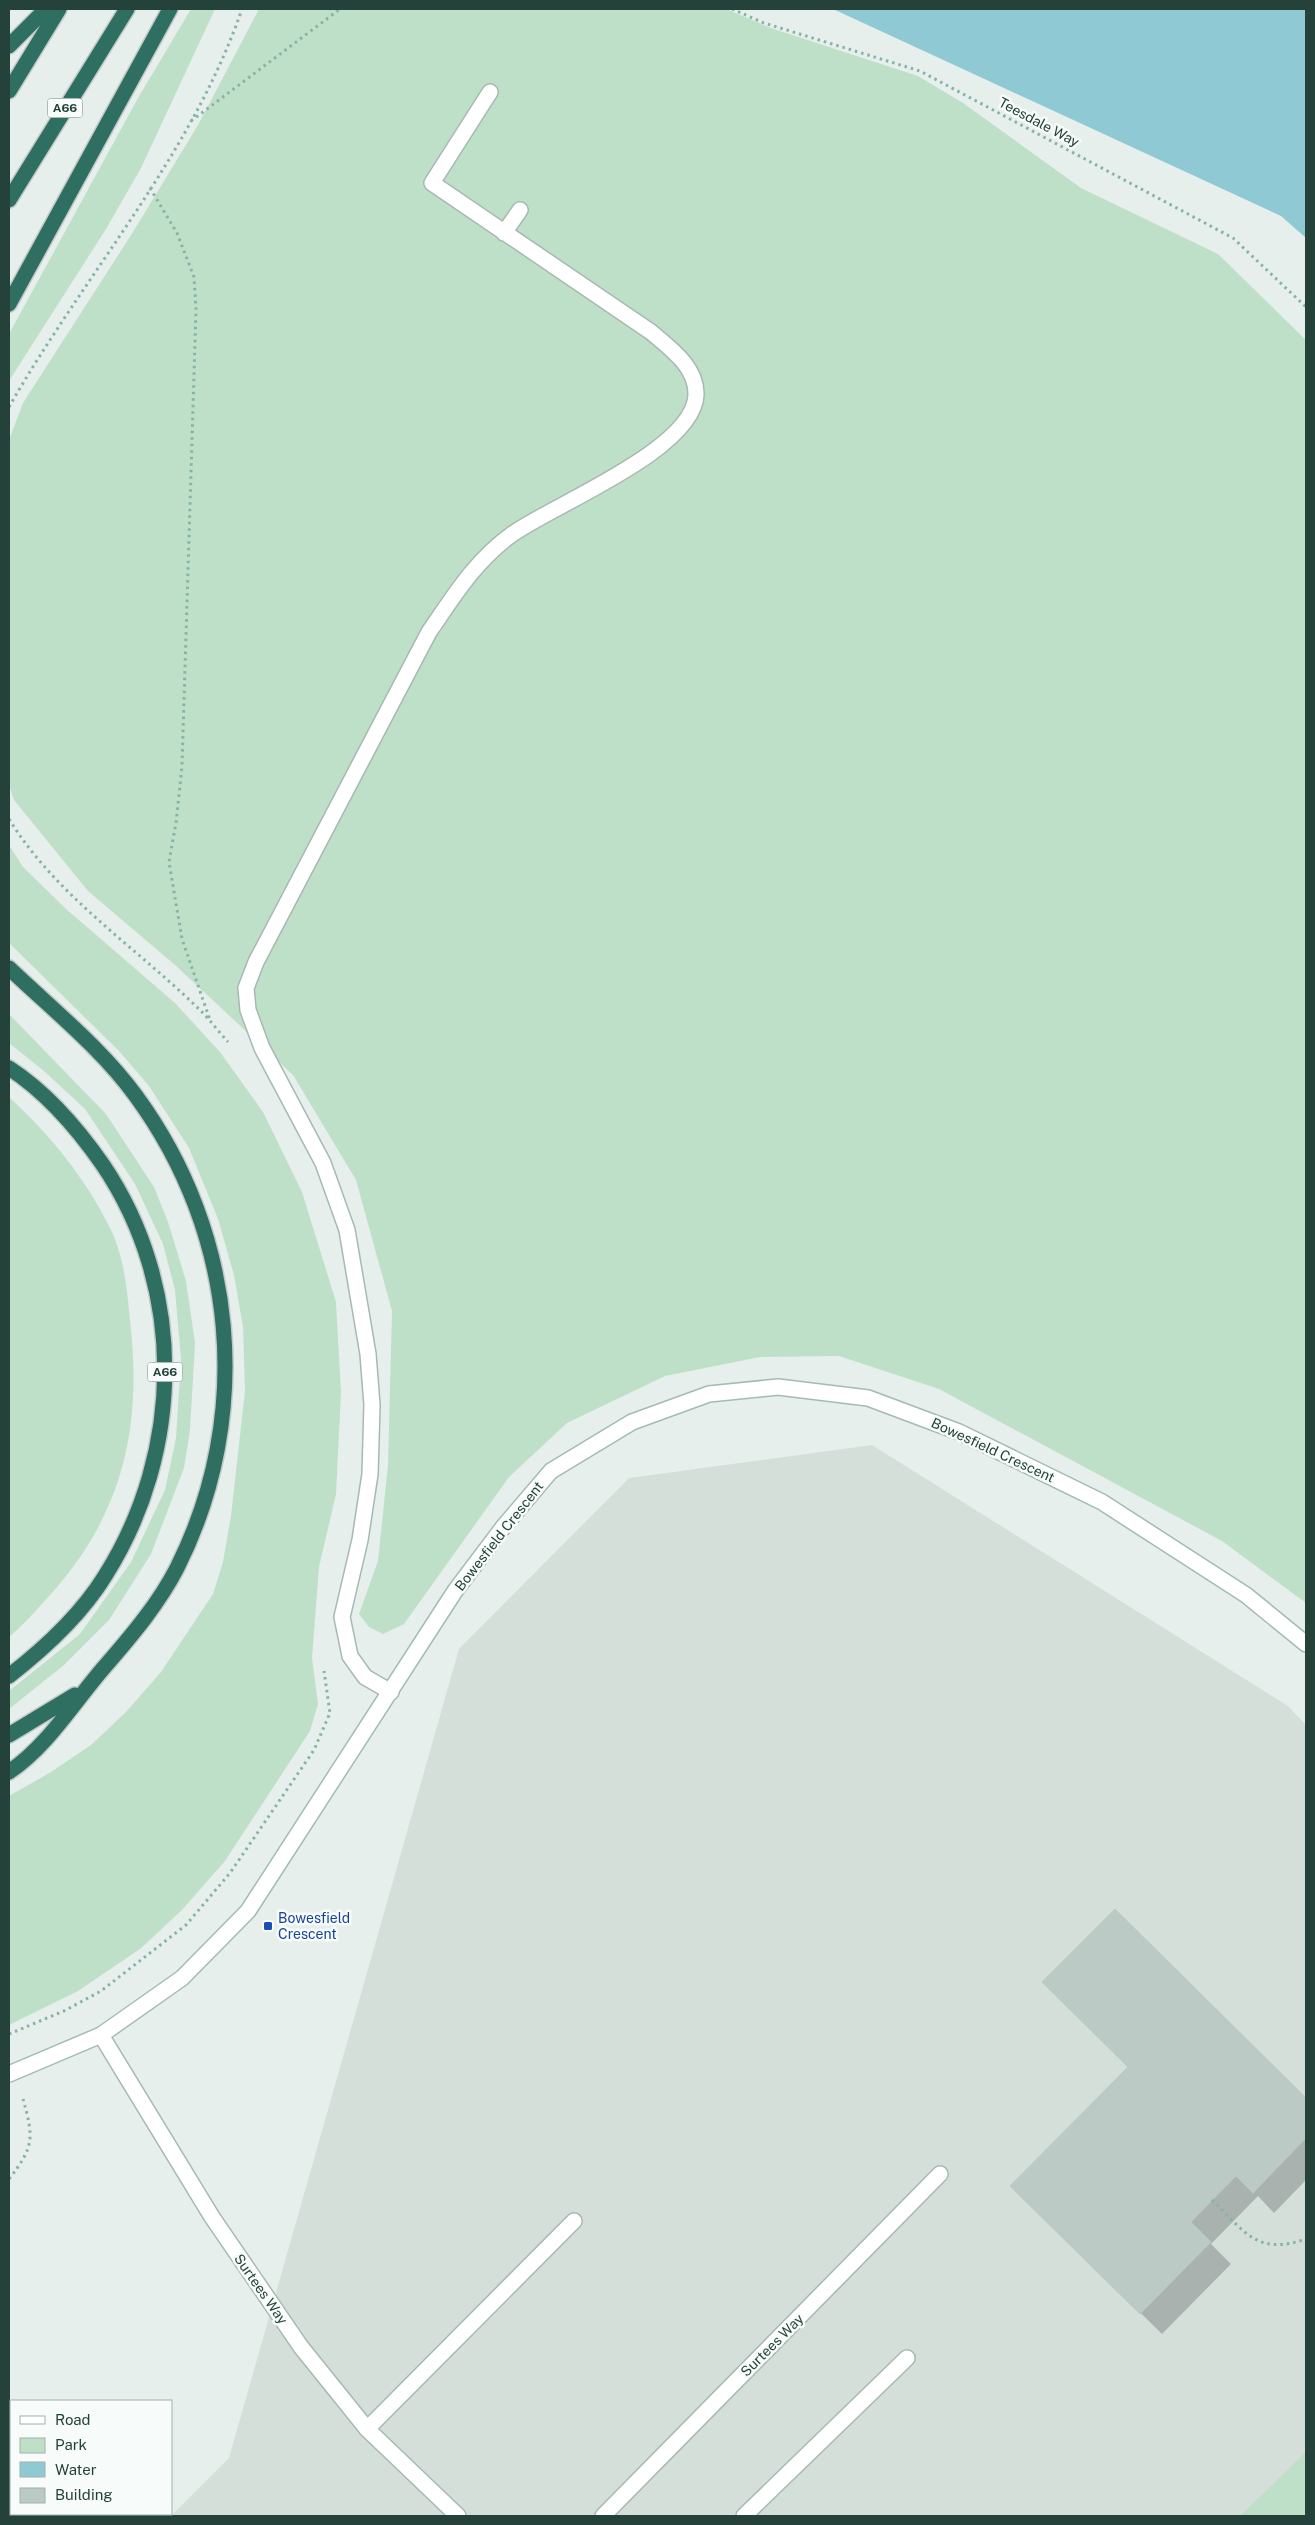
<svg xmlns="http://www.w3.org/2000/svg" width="1315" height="2525" viewBox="0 0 1315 2525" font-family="'Public Sans',sans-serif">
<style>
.built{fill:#d4dfda}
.green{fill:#bfe0c8}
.water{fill:#8ec9d4}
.shadow{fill:#0003}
.building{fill:#bbcac4;stroke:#b8c9c2}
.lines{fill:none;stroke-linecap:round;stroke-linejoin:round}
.lane-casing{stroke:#a8b8b2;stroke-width:18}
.street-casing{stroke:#a8b8b2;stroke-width:18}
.secondary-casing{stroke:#a4bbb3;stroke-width:18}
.highway-casing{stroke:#c2cac8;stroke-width:18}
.path{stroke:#86b3a5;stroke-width:3;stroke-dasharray:2.5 4;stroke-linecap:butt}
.lane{stroke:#fff;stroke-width:15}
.street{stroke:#fff;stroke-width:15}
.secondary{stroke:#fff;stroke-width:15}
.highway{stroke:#2f6f62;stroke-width:15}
.transit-dot{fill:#1a4fb4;stroke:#f7fbf9;stroke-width:2}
.labels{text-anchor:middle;stroke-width:5;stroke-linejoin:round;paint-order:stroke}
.shield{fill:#f7fbf9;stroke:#637a73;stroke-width:1}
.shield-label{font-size:12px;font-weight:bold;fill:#24423a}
.street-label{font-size:14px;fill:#24423a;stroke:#f7fbf9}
.transit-label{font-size:14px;fill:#164399;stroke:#f7fbf9;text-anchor:start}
</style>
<rect width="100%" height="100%" fill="#e6efeb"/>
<!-- built -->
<path class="built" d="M872,1445L1288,1706L1306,1725V2516H171L229,2458L459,1649L629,1478Z"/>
<!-- green -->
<path class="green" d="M191,9H215L141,168L106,229L9,381V334L138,98Z
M259,9H726L771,28L918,76L963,103L1081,188L1218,254L1306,340V1603L1222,1541L939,1389L839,1356L760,1357L665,1376L567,1423L509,1477L404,1624L383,1634L369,1627L359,1614L378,1561L388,1465L392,1311L356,1180L293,1075L175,965L88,891L14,800L9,785V440L23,403L133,232L198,125Z
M9,845L23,867L65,908L175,1003L220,1052L263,1112L302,1192L336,1302L341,1392L336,1494L319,1567L312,1658L318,1704L310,1731L225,1861L182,1910L140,1949L78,1991L9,2025V1796L51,1772L91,1745L126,1712L161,1672L213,1594L223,1562L231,1516L245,1391L243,1327L234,1275L218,1219L189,1148L149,1086L119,1051L9,943Z
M9,1014L106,1114L154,1187L168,1222L186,1281L195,1343L190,1430L184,1468L151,1554L109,1620L64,1665L9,1709V1691L80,1634L131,1562L165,1490L176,1438L181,1359L175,1290L163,1244L135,1184L85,1109L44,1071L9,1043Z
M9,1097C50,1135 85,1177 110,1228C124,1256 127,1289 130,1320C143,1433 121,1521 41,1605C31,1616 21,1627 9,1637Z
M1306,2452V2516H1240Z"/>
<!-- water -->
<path class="water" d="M833,9H1306V238L1281,216Z"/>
<!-- shadow -->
<path class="shadow" d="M1115,1910L1306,2100V2180L1274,2213L1258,2196L1211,2244L1231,2264L1162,2334L1012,2186L1130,2067Z"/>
<!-- building -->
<path class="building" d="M1115,1909L1306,2098V2138L1253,2193L1236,2176L1191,2222L1211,2242L1140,2314L1010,2186L1128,2067L1042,1982Z"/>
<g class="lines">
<!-- lane casing -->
<g class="lane-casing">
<path id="lane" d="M504,233L520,210
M391,1692L365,1677L350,1656L342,1617L360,1540L370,1474L372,1405L368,1354L347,1230L323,1163L262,1048L248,1010L246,988L256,962L429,632C454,596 475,561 511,535C552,505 694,450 696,395C697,367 670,348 651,332L432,183L490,92
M367,2429L574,2221
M744,2516L907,2358"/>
</g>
<!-- street casing -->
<g class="street-casing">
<path id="street" d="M101,2035L212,2217L301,2347L367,2429L458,2516
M603,2516L940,2174"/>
</g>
<!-- secondary casing -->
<g class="secondary-casing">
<path id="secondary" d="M9,2074L101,2035L182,1978L248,1911L455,1591L504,1526L551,1471L632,1422L709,1394L778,1387L868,1398L959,1432L1102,1502L1246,1595L1306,1644"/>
</g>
<!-- highway casing -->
<g class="highway-casing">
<path id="highway" d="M9,46L46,9
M9,91L59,9
M9,200L127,9
M9,304L170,9
M9,968C52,1009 101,1048 136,1096C237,1234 254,1415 177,1568C159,1603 133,1634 107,1664C75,1700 49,1745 9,1772
M9,1068C46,1092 78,1129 103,1165C186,1288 184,1451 105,1576C81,1615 45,1648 9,1676
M9,1735L75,1695"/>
</g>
<!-- path -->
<path class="path" d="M732,9L764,23L920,71L1233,238L1306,307
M191,121L340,9
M150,188L177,233L194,277L196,309L182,766L176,823L169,862L182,939L210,1020
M9,407C84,275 192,155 242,9
M9,819C57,897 136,947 201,1011C210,1020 219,1032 228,1042
M9,2034L64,2011L101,1991L186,1925L230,1873L314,1750L330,1713L324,1671
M9,2179C34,2147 34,2138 23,2099
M1212,2200C1245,2232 1257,2256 1306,2239
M9,2496L11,2512"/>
<!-- lane -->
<use href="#lane" class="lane"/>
<!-- street -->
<use href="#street" class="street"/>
<!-- secondary -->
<use href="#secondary" class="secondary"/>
<!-- highway -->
<use href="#highway" class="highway"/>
</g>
<!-- markers -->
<rect class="transit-dot" x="263" y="1921" width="10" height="10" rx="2.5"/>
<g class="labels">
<!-- shield labels -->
<g class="shield">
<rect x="47.5" y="98.5" width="35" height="19" rx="4"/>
<rect x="147.5" y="1362.5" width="35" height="19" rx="4"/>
</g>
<g class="shield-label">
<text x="65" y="112">A66</text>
<text x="165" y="1376">A66</text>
</g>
<!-- street labels -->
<g class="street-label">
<text transform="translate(1039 122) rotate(28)" y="5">Teesdale Way</text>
<text transform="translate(993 1450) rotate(25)" y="5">Bowesfield Crescent</text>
<text transform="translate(499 1536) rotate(-52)" y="5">Bowesfield Crescent</text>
<text transform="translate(261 2289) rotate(55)" y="5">Surtees Way</text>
<text transform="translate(772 2345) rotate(-45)" y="5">Surtees Way</text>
</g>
<!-- transit labels -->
<g class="transit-label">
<text x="278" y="1923">Bowesfield<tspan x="278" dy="16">Crescent</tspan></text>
</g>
</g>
<!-- border -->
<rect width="1315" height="2525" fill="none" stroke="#24423a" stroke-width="20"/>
<!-- legend -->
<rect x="10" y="2400" width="162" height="115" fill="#f7fbf9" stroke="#a3b1ad"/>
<rect x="20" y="2416" width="25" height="8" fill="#ffffff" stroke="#a3b1ad"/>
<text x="55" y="2425" font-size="15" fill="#24423a">Road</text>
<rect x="20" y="2438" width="25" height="15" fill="#bfe0c8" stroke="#a3b1ad"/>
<text x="55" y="2450" font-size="15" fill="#24423a">Park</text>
<rect x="20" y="2462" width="25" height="15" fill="#8ec9d4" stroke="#a3b1ad"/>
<text x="55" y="2475" font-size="15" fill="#24423a">Water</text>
<rect x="20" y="2488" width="25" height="15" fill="#bbcac4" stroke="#a3b1ad"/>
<text x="55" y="2500" font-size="15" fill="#24423a">Building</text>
</svg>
